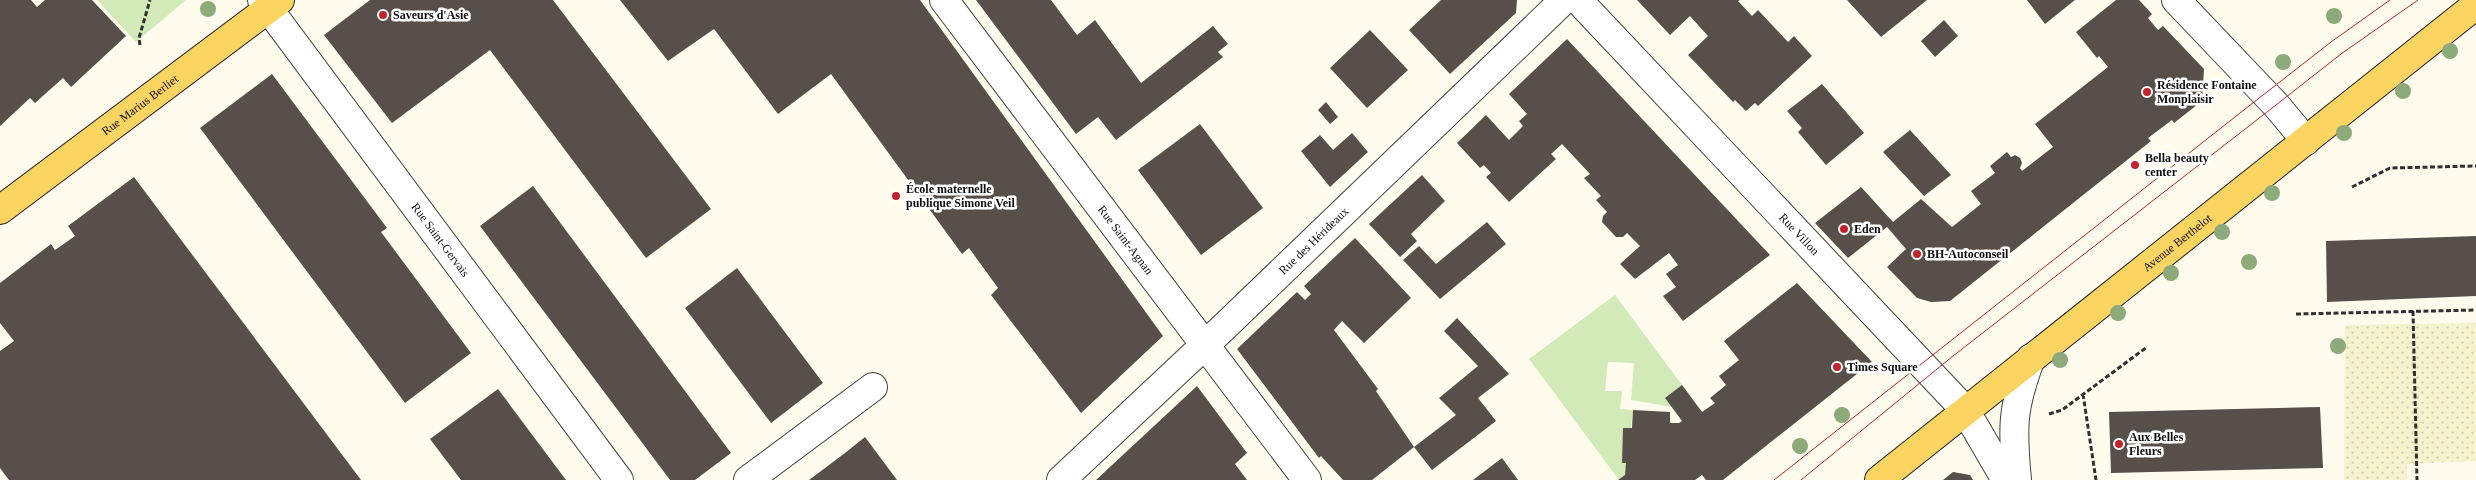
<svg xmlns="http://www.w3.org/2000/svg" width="2476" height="480" viewBox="0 0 2476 480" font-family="Georgia,serif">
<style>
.farmland{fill:url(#farmland-dots)}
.park{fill:#d2eab7}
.building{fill:#574f4a}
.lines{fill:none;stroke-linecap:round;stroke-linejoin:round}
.minor-casing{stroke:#414141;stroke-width:30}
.major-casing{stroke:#1f1f1f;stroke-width:30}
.path{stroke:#303030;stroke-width:3;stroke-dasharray:5 2.5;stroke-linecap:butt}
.minor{stroke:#fff;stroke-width:28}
.major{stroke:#fbd462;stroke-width:28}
.tram{stroke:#c1222c;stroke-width:1}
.tree{fill:#8caa7a}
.poi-dot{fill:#c1222c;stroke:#fff;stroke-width:2}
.labels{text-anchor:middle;stroke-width:5;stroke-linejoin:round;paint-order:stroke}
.poi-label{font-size:12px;font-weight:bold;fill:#0e0e0e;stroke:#fff;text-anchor:start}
.street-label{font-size:12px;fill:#0e0e0e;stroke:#fff}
</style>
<defs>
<pattern id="farmland-dots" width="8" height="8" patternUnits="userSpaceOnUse" patternTransform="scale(1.25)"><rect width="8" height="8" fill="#f5f2ce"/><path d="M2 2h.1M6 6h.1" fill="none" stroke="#d1ceb0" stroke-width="1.8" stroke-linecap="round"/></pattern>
</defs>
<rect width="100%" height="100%" fill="#fffcee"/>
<!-- farmland -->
<path class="farmland" d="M2476,323V461L2407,464V480H2344L2345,325Z"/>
<!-- park -->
<path class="park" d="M97,0H186L136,42Z
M1615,295L1702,412L1631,400L1634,363L1608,362L1605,391H1622L1620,409L1633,410L1625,475L1619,480L1529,359Z"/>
<!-- building -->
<path class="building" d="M0,0H31L37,7L45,0H92L126,36L71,87L63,78L35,103L30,98L0,126Z
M370,0H553L711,209L646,258L490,50L392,123L324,35Z
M620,0H920L1163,336L1081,413L991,295L998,288L969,248L962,254L831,74L778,114L714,29L668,61Z
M976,0H1051L1077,35L1095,20L1141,83L1213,26L1228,44L1218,52L1223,57L1116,140L1098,117L1076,134Z
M1441,0H1517L1516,13L1450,74L1409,30Z
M1637,0H1740L1738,1L1752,16L1758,10L1788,42L1794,36L1812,56L1758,106L1755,103L1746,111L1735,100L1733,102L1688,55L1708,36L1690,16L1670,35Z
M1847,0H1927L1881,37Z
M2027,0H2075L2045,24Z
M2116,0H2139L2152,14L2148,18L2158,30L2163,26L2204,69L2202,101L2174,123L2172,120L2148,138L2151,141L1950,301L1931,302L1917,298L1887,267L1906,249L1887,227L1848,258L1815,223L1861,187L1893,222L1921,199L1952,227L1981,204L1971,191L1995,173L1990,166L2007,152L2011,157L2015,155L2020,158L2022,163L2020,168L2022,171L2053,147L2035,124L2108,67L2099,56L2097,58L2076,32Z
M1944,20L1958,36L1935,57L1921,41Z
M1370,30L1408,70L1367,108L1330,68Z
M1567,39L1770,255L1683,321L1663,296L1676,287L1666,274L1678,265L1669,253L1635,279L1620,264L1640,246L1627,233L1623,237H1616L1602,222L1603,216L1607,212L1596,200L1601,196L1584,178L1590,174L1562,144L1551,154L1556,159L1509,202L1486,177L1491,173L1484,165L1480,168L1457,143L1486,115L1509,140L1523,126L1519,121L1527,114L1509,94Z
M272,74L387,228L381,232L471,353L405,403L200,128Z
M1822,84L1864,133L1826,165L1798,132L1802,128L1787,111Z
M1326,102L1338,117L1330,124L1318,110Z
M1200,124L1263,208L1201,255L1138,170Z
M1910,130L1951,175L1924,196L1883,152Z
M1352,133L1368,152L1330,187L1301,151L1320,135L1333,150Z
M1422,175L1445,201L1411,234L1417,241L1400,257L1369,224Z
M134,177L361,480H9L0,468V351L14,341L0,323V283L51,244L55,250L75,236L68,226Z
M533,186L731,453L695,480H670L480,226Z
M1487,222L1506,244L1440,299L1403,260L1419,246L1436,264Z
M2476,236V296L2327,302L2326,241Z
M1355,238L1411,298L1364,343L1342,321L1334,330L1378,389L1376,391L1414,447L1456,415L1439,398L1478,366L1444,331L1457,318L1509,374L1478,398L1496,421L1432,470L1414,447L1372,480H1343L1321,456L1319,458L1237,349L1297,292L1305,300L1311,294L1304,286Z
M737,268L823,383L771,423L685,308Z
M1797,283L1872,362L1723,480H1706L1702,475L1695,480H1618L1625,475L1626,463H1622L1623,428H1632L1633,410L1670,412V423H1679L1682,421L1665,398L1682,385L1702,412L1715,403L1710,398L1726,385L1719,376L1739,360L1724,341Z
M1197,386L1247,453L1235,464L1247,480H1096Z
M498,389L566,480H461L430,439Z
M2320,407L2323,468L2111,473L2109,412Z
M865,437L897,480H809L845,453Z
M1502,458L1518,480H1473Z
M1953,472L1970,475L1973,480H1943Z"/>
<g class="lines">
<!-- minor casing -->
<g class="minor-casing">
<g id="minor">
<path id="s1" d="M262,0L619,480"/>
<path id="s2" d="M944,0L1307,480"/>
<path id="s3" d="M1578,0L1965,410L2006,480"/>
<path d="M2176,0L2276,105L2306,141"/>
<path d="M748,480L873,387"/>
<path id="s4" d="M1061,480L1223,328L1564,0"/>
<path d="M2017,480C2012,427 2012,408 2031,358"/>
</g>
</g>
<!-- major casing -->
<g class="major-casing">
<g id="major">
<path id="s5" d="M0,210L280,0"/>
<path id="s6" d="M1879,480L2476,5"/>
</g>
</g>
<!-- path -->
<path class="path" d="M140,45L139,38L150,0
M2352,187L2390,168L2476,166
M2413,311L2417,480
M2296,314L2476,310
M2083,394L2096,480
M2049,414L2062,410L2147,347"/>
<!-- minor -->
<use href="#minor" class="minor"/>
<!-- major -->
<use href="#major" class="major"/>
<!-- tram -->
<path class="tram" d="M1774,480L2240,113L2331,42L2390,0
M1801,480L1953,356L2276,105L2341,54L2418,0"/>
</g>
<!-- trees -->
<g class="tree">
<circle cx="208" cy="9" r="8"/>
<circle cx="2334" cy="16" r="8"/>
<circle cx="2450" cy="51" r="8"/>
<circle cx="2283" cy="62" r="8"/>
<circle cx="2403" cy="91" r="8"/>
<circle cx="2344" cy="133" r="8"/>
<circle cx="2272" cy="193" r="8"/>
<circle cx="2222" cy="232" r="8"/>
<circle cx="2249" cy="262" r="8"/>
<circle cx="2171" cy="273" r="8"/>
<circle cx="2118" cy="313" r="8"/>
<circle cx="2338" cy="346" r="8"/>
<circle cx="2060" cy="360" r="8"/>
<circle cx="1842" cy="415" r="8"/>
<circle cx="1800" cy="446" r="8"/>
</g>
<!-- markers -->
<g class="poi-dot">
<circle cx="383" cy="15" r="5"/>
<circle cx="2147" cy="92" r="5"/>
<circle cx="2135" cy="165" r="5"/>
<circle cx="896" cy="196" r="5"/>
<circle cx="1844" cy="229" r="5"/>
<circle cx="1917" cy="254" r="5"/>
<circle cx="1837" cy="367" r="5"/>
<circle cx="2119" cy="444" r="5"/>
</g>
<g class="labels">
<!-- poi labels -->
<g class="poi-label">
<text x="393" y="19">Saveurs d'Asie</text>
<text x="2157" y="89">Résidence Fontaine<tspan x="2157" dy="14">Monplaisir</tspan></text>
<text x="2145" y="162">Bella beauty<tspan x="2145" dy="14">center</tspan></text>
<text x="906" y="193">École maternelle<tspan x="906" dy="14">publique Simone Veil</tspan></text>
<text x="1854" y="233">Eden</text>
<text x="1927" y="258">BH-Autoconseil</text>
<text x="1847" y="371">Times Square</text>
<text x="2129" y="441">Aux Belles<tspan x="2129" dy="14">Fleurs</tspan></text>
</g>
<!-- street labels -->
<g class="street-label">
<text dy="4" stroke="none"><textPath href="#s5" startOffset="175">Rue Marius Berliet</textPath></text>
<text dy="4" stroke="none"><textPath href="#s3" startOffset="322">Rue Villon</textPath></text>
<text dy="4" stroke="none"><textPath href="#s1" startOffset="299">Rue Saint-Gervais</textPath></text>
<text dy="4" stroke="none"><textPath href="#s2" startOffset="301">Rue Saint-Agnan</textPath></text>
<text dy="4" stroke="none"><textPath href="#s4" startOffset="348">Rue des Hérideaux</textPath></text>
<text dy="4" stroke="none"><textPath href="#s6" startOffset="381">Avenue Berthelot</textPath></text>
</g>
</g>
</svg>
